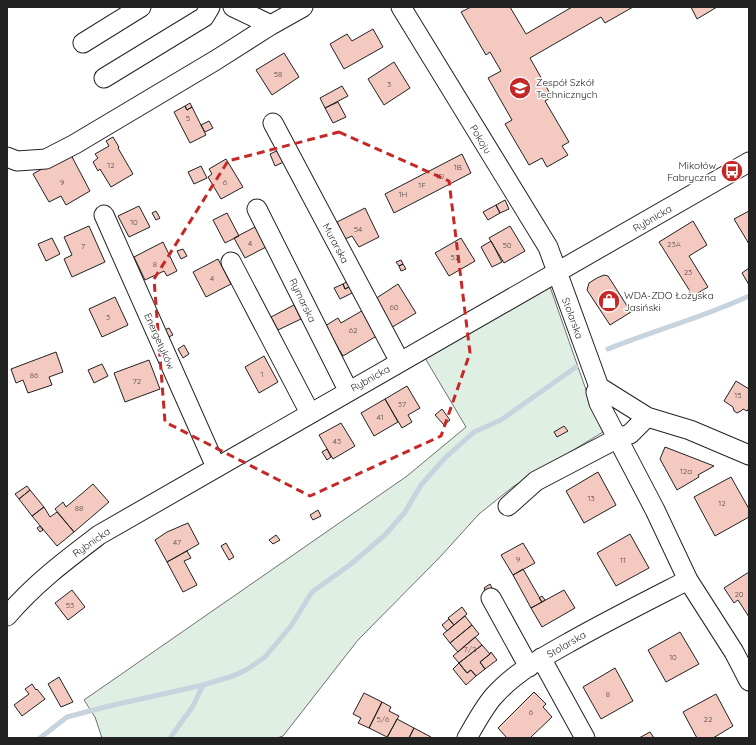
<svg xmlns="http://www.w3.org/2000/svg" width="756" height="745" viewBox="0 0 756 745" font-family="Quicksand,sans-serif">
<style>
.green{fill:#e0efe3;stroke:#6f6f6f}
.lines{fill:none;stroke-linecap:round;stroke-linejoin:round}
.stream{stroke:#c7d3dd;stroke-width:5}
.building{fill:#f3c9c0;stroke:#222}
.minor-casing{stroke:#222;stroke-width:21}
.minor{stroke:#fff;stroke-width:19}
.marked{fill:none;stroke:#c62828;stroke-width:3;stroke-dasharray:8 5;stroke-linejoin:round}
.labels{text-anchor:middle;stroke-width:3;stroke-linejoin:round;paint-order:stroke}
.number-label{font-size:8px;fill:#564c4a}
.poi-label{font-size:10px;fill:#222;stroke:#fff;text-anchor:start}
.street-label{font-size:10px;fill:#222;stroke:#fff}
</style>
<rect width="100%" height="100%" fill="#fff"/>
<!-- green -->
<path class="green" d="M548,281L592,407L603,432L514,486L479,514L440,557L358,640L283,736L277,738H102L95,717L84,700L407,476L466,427L425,358Z"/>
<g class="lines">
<!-- stream -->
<path class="stream" d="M608,349C655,330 704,317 749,296
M40,738L67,717L105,707L203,685L233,676L246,670L265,657L291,626L312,592L351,564L385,535L405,512L421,485L445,458L474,432L501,420L576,367
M170,738L193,706L203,685"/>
</g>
<!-- building -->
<path class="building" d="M471,7H510L526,34L572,7H633L605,23L601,17L530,58L552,97L545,101L569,142L562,146L568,155L547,167L542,158L529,165L505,124L512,120L488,78L501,71L490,52L486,55L461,12Z
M691,7H717L697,19Z
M373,29L383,47L344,69L330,44L347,34L352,41Z
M284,53L299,77L272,95L256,70Z
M394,62L410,88L384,105L368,79Z
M342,86L348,96L325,108L320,98Z
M338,102L346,117L333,123L325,108Z
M190,103L192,107L187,110L185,106Z
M185,106L187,110L192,107L206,135L190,143L174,112Z
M209,121L213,128L205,132L201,125Z
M113,137L119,147L118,148L133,174L111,187L100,169L98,171L93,162L98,158L95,154L109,146L106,141Z
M283,148L288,160L275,166L270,154Z
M70,153L90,191L66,205L61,196L49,202L33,174Z
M462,154L471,173L394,213L385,194Z
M226,159L243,187L221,199L208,177L212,174L209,169Z
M201,166L207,178L194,184L188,172Z
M505,200L509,209L500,213L496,205Z
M496,205L500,213L488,220L483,212Z
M139,206L150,227L129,237L118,216Z
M365,208L379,237L359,247L352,236L345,239L337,222Z
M156,211L160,218L156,220L152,213Z
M749,211V244L734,219Z
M227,213L239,236L225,243L213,220Z
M693,221L707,245L689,256L708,287L693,296L659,242Z
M89,226L105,262L72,277L64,259L72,255L64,237Z
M510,226L525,251L504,263L489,238Z
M255,227L266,247L245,258L234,238Z
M52,238L60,254L46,261L38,244Z
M461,238L475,261L449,276L435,253Z
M491,241L502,262L492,267L481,247Z
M163,242L177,271L167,276L164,271L145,280L134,257Z
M183,249L187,256L181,259L177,251Z
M218,259L231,284L206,297L193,272Z
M401,260L403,264L399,266L396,262Z
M403,264L406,269L401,271L399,266Z
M749,268V285L742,273Z
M604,275L608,276L631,312L610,325L587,290L589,283L597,278Z
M350,280L353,285L345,289L343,284Z
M343,284L345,289L353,285L356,291L340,299L334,288Z
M398,284L416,313L389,329L372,301Z
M115,297L128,325L102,337L89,309Z
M294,305L301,319L278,330L271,317Z
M365,309L380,334L343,356L325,326L338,318L341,323Z
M169,328L173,335L164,339L160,332Z
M184,345L189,354L183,358L178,349Z
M56,352L63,372L49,377L52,385L28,393L23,380L16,383L11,369Z
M264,356L278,382L259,393L245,367Z
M149,360L160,389L125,402L114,373Z
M102,364L108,376L94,383L88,370Z
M736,381L749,389V408L747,411L743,409L741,411L737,413L734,411L733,407L724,401Z
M407,386L420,408L408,415L412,422L402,428L385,399Z
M385,399L398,422L374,436L361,413Z
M442,409L450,420L444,425L435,415Z
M341,423L355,446L333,459L319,435Z
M564,426L568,431L557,437L554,432Z
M665,447L714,466L698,475L699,477L677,490L660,459Z
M327,449L331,457L327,460L322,452Z
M598,472L616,505L584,523L566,491Z
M731,477L749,509V517L715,536L694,497Z
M93,484L109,502L74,532L55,509L63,502L66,507Z
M27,486L30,490L19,499L15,494Z
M30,490L44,507L32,516L19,499Z
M44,507L50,517L57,512L74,532L57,546L32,516Z
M318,510L321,516L313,520L310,515Z
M188,523L199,544L167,562L155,540L167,532Z
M40,526L43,530L40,532L37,528Z
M630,534L649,568L616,586L597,553Z
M276,535L280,540L273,544L269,540Z
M226,543L234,557L229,560L221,546Z
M523,543L535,563L513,575L501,555Z
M187,551L191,558L184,561L197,585L183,592L167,562Z
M523,569L542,602L531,608L513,575Z
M749,572V617L738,600L734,603L724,588Z
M490,584L495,594L489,598L484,588Z
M72,590L85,607L68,620L55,603Z
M564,590L575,608L542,627L531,608Z
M542,596L545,600L542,602L539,598Z
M462,607L467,614L454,625L448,618Z
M465,616L472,625L450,643L443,634Z
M449,619L454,625L447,631L442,625Z
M472,625L479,634L458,652L450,643Z
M680,632L699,664L666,682L648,650Z
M475,637L482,645L459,663L453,656Z
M482,645L490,654L480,662L485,669L476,676L471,670L467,673L459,663Z
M491,652L497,660L485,669L480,662L490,654Z
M459,663L467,673L471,670L476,676L466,685L453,669Z
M615,668L633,701L601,719L583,687Z
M59,677L73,702L61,707L48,684Z
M32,684L36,690L37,689L45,699L22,716L14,705L29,694L25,689Z
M534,692L546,704L543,707L552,717L530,738H507L498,728Z
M364,693L382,702L369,728L358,723L361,718L353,714Z
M716,694L733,726L713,738H697L683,712Z
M382,702L391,707L389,711L399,716L387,737L369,728Z
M397,719L414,728L409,738H387Z
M414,728L431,737V738H409Z
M650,732L654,738H639Z"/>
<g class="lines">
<!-- minor casing -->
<g class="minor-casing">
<path id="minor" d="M233,7L271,25
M401,7L548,247L599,387L647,417L690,430L749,455
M83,43L141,7
M104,78L204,17L210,7
M273,123L400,362
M7,157L17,161L46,159L75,144L216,60L271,25L303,7
M257,209L348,390
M104,215L216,467
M231,262L310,413
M599,387L596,392L599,403L655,510L688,580L734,652L749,681
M508,506L536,481L618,438L630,434L647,417
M491,598L529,667
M7,616C34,584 66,560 99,535L749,162
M541,658L585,738
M467,738C475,724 483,709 493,697C514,673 543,657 570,642C609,620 649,600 688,580"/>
</g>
<!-- minor -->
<use href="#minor" class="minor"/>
</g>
<!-- marked area -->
<path class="marked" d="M339,132L449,181L470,353L441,436L310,496L165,422L154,279L228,161Z"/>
<!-- icons -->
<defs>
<g id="school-disc" transform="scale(1.15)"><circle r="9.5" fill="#c62828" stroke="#fff"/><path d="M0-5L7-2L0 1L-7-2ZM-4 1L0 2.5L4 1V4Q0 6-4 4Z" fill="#fff"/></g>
<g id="bus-disc" transform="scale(1.15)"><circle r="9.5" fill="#c62828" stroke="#fff"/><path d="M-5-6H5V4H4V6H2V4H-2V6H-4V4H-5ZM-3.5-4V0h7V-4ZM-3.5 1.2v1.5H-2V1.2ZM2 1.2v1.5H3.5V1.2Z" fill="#fff"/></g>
<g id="shop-disc" transform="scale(1.15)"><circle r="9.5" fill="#c62828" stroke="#fff"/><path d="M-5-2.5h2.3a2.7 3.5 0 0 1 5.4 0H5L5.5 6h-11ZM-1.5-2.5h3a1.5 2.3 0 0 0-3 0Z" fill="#fff"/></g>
</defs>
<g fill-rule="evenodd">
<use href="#school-disc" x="520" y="88"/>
<use href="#bus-disc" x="732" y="171"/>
<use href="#shop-disc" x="609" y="301"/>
</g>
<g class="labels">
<!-- number labels -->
<g class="number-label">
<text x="278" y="77">58</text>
<text x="389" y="87">3</text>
<text x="188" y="121">5</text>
<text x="111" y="168">12</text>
<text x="458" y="170">1B</text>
<text x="440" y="179">1D</text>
<text x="62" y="185">9</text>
<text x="225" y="185">6</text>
<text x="422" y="188">1F</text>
<text x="403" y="197">1H</text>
<text x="134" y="225">10</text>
<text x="358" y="232">54</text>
<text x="250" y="246">4</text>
<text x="674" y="247">23A</text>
<text x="507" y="248">50</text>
<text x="83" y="249">7</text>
<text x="455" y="260">52</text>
<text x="155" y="267">8</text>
<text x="688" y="275">23</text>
<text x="212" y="281">4</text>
<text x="394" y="310">60</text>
<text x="108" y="320">3</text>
<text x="353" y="333">62</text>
<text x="262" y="377">1</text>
<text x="34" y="378">86</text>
<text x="137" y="384">72</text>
<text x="738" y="398">15</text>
<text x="402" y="407">37</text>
<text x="380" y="420">41</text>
<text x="337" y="444">43</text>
<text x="686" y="474">12a</text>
<text x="591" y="501">13</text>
<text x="722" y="506">12</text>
<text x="79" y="511">88</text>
<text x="177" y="545">47</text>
<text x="518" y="562">9</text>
<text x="623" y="563">11</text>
<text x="739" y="597">20</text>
<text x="70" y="608">53</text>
<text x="470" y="652">7/2</text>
<text x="673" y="660">10</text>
<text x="608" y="697">8</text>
<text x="531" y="715">6</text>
<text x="383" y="722">5/6</text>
<text x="708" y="722">22</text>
</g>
<!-- poi labels -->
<g class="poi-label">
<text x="536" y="86">Zespół Szkół<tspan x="536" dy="12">Technicznych</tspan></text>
<text x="716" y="169" text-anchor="end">Mikołów<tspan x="716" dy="12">Fabryczna</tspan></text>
<text x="624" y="299">WDA-ZDO Łożyska<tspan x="624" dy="12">Jasiński</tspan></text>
</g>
<!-- street labels -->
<g class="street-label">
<text transform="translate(481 139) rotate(59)" y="4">Pokoju</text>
<text transform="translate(652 218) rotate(-30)" y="4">Rybnicka</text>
<text transform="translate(336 243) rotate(62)" y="4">Murarska</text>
<text transform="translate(303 300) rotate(64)" y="4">Rymarska</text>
<text transform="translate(573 318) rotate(70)" y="4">Stolarska</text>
<text transform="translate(160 341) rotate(66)" y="4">Energetyków</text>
<text transform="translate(370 378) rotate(-29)" y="4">Rybnicka</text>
<text transform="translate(91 542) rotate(-35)" y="4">Rybnicka</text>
<text transform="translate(566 644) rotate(-30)" y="4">Stolarska</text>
</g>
</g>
<!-- border -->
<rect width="756" height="745" fill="none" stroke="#222222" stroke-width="16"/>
</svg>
